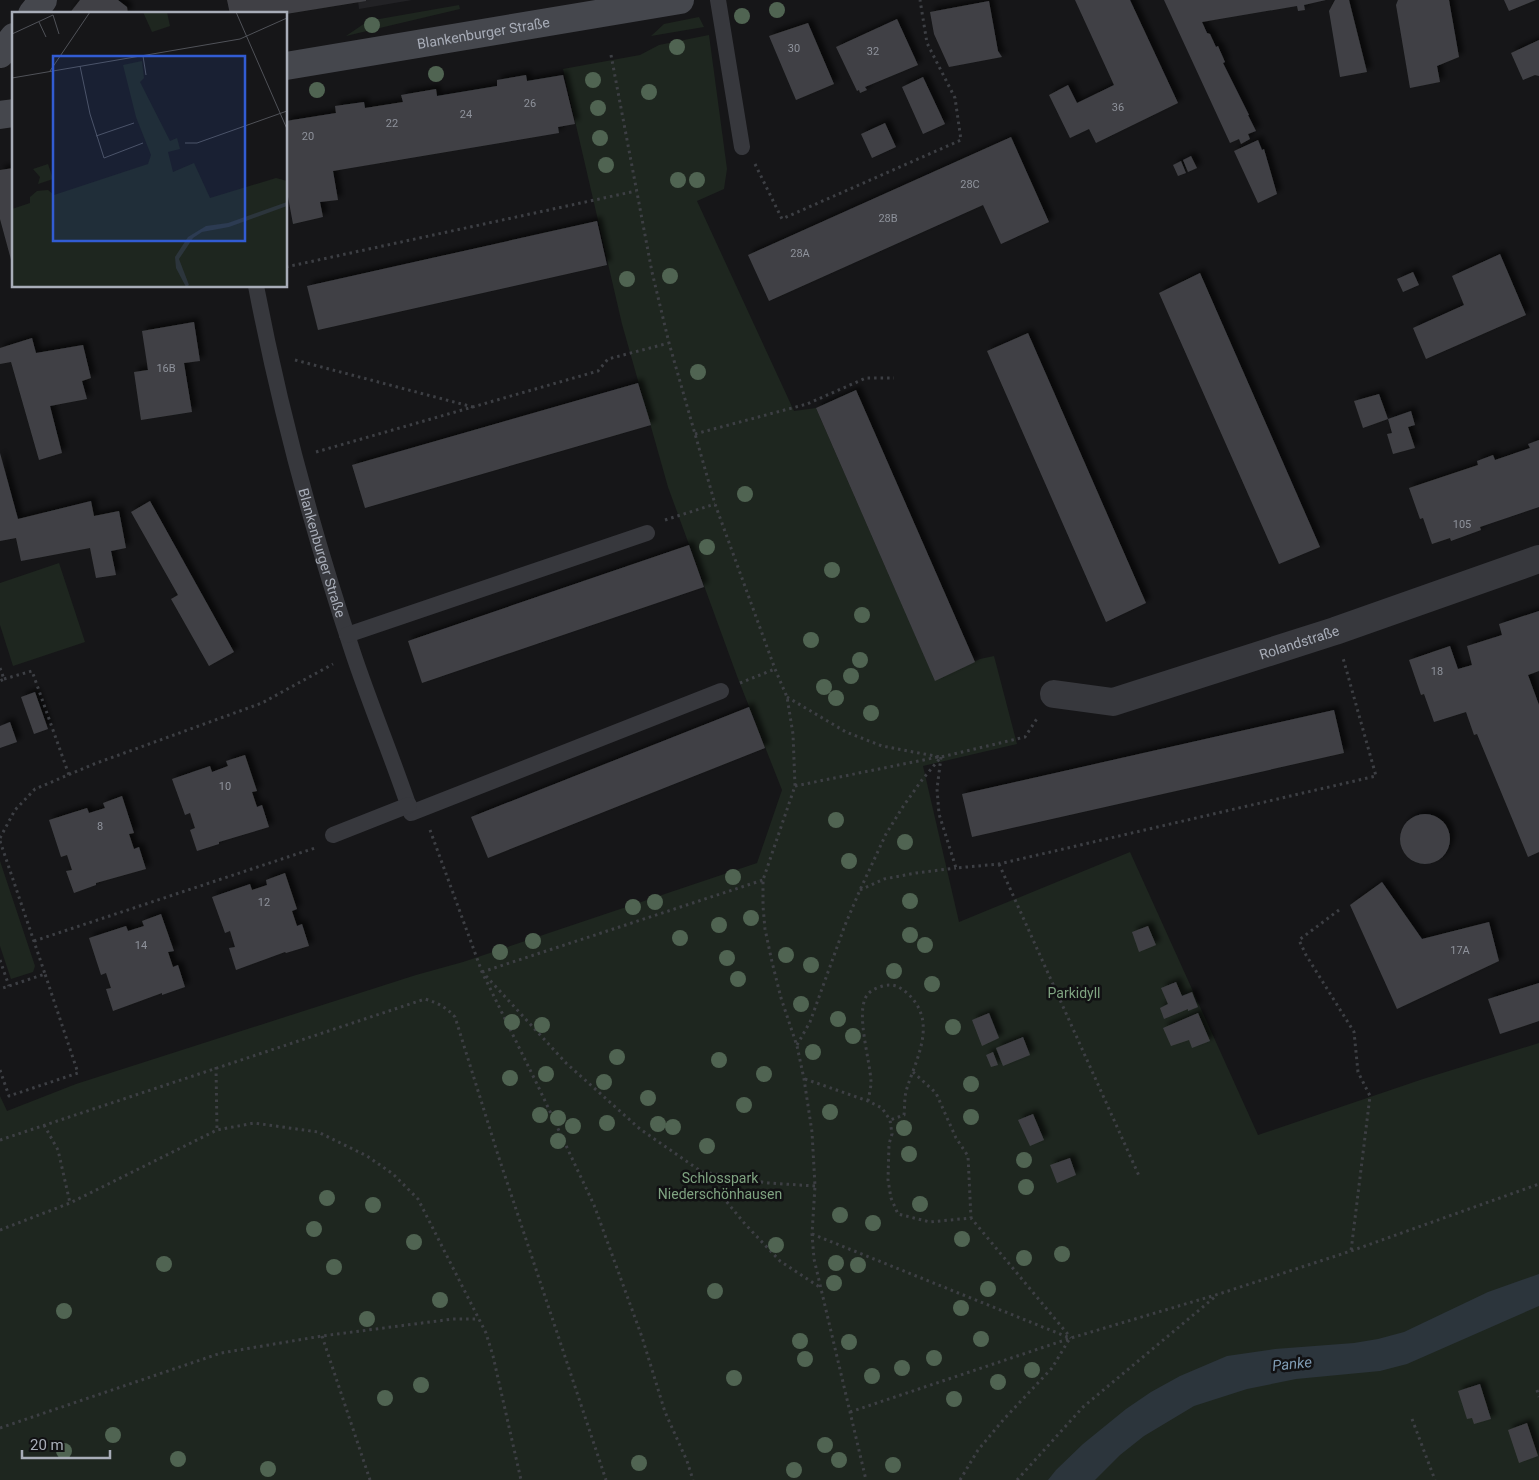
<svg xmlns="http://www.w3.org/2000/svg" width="1539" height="1480" viewBox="0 0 1539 1480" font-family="Roboto,sans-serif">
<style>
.built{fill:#222225}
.green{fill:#1e261f}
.water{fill:#2c353c}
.building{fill:#404145;filter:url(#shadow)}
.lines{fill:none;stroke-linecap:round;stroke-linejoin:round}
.path{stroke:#3d3f44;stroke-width:3;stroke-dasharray:2.5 4;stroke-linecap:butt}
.lane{stroke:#37383d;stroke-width:16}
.street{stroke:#37383d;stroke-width:28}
.secondary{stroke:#45474d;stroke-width:28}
.tree{fill:#506452}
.labels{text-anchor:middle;stroke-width:5;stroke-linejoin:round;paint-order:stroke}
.number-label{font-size:11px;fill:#8e929b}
.street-label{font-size:14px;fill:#a8adb8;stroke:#111113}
.park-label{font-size:14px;fill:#7fa381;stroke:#111113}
.water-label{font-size:15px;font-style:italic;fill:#7f9bb3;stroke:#111113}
.inset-road{fill:none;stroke:#505258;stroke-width:1}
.view{fill:#325cd3;fill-opacity:0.15;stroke:#325cd3;stroke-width:2.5}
.inset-edge{fill:none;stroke:#a8adb8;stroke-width:2.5}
</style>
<defs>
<filter id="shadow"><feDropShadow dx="4.5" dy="-4.5" stdDeviation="2.5" flood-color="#0009"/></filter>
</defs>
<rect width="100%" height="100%" fill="#161618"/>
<!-- built -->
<path class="built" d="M358,0H412L359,9Z"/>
<!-- green -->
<path class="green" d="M459,5L460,9L346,36L368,21Z
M699,17L704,27L651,36L664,24Z
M709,35L727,169L724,189L697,201L794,411L816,408L935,680L980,659L994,656L1017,744L923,766L959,922L1130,852L1258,1135L1423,1079L1539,1043V1480H0V1096L7,1111L76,1084L416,975L463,962L757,863L782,790L737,676L668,487L622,324L563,69L640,55L659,45Z
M59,563L85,642L13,666L0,625V583Z
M0,861L35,966L33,972L11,979L0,946Z"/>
<!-- water -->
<path class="water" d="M1539,1274V1306L1407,1364L1380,1371L1296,1379L1247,1389L1194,1406L1144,1436L1120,1455L1095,1480H1048L1056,1470L1083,1444L1126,1409L1151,1392L1180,1376L1227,1356L1275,1349L1354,1343L1378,1339L1404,1332L1488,1292Z"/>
<!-- building -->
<path class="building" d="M80,0H118L127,7L128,14H69Z
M227,0H366V1L286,14H230Z
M1075,0H1130L1178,103L1096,143L1089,129L1070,138L1049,95L1068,85L1077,103L1114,85Z
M1164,0H1326L1304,5L1305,10L1298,11L1297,6L1202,22L1207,33L1210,34L1216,47L1218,46L1225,62L1223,63L1249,115H1248L1256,131L1248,134L1250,139L1241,144L1239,139L1230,143Z
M1335,0H1349L1367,72L1340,77L1329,11Z
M1398,0H1449L1459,57L1437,66L1440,82L1410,88L1396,5Z
M1504,0H1536L1509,11Z
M989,1L998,51L1002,57L949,67L934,34L930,12Z
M897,19L918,65L865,87L867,90L860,93L859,90L857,91L836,47Z
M808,23L834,84L796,100L769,36Z
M1539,40V76L1535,75L1523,80L1511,53Z
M526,75L527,81L563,75L575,124L558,127L559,133L333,171L338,200L320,202L323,217L293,224L286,186V121L336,113L335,106L364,102L365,108L403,102L401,95L436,89L437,96L497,86V80Z
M923,77L945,124L923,134L902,87Z
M885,123L896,147L872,158L861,134Z
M1011,137L1049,222L1001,244L983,205L769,301L748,255Z
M1258,140L1262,150L1264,149L1277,194L1258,203L1234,151Z
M1191,156L1197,168L1188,172L1183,160Z
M1181,161L1186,173L1178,176L1173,165Z
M14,168V267H13L0,219V170Z
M597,221L607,265L318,330L307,286Z
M1500,254L1526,315L1426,359L1413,328L1464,305L1452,276Z
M1413,272L1419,285L1403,292L1397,279Z
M1200,273L1320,547L1279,564L1159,293Z
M194,322L200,361L184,363L192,412L141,420L134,372L148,370L142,331Z
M1028,333L1146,603L1106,622L987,351Z
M32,338L36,353L83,345L91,378L82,381L87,399L50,406L62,453L39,460L11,362L0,364V348Z
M638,383L651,425L365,508L352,465Z
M856,390L975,662L935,681L816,408Z
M1379,394L1388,419L1363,428L1354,401Z
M1411,411L1415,425L1408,427L1415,448L1393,454L1387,434L1392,433L1388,419Z
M1539,440V507L1480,527L1481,530L1451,541L1450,538L1432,544L1423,518L1420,519L1409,488L1478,465L1477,461L1493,455L1495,460L1530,448L1528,444Z
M0,453L18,519L91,501L94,516L119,511L126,548L111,551L116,575L96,578L90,548L21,561L16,538L0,541Z
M150,501L234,652L209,666L171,599L178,595L131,512Z
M689,545L704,587L422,683L408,641Z
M1539,611V671L1528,675L1539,705V852L1528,857L1477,734L1474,735L1466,712L1434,722L1424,694L1421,695L1409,660L1450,646L1458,669L1472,665L1467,646L1502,635L1499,624Z
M35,692L48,729L34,734L21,697Z
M749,707L765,748L488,858L471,817Z
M1334,710L1344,753L972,837L962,794Z
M10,722L17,742L0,748V726Z
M245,755L257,791L252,792L257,807L262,805L269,827L219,842V844L197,851L190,830L195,828L190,813L185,815L172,779L210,766L212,772L228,766L226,761Z
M122,796L134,833L129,834L134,849L139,847L146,869L96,883V885L74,893L66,871L72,870L67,855L61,857L49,820L87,808L89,813L105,808L103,803Z
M1400 839a25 25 0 1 1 50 0a25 25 0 1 1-50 0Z
M285,873L297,909L292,911L297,926L302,924L309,946L286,953L285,952L236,970L229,948L235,947L230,931L225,933L212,897L250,884L252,890L267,885L266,880Z
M1382,882L1422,939L1489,922L1499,961L1397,1009L1350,905Z
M161,914L174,951L168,952L173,967L178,965L185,987L162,995V993L113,1011L106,989L111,988L106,973L101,975L89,938L126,926L128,931L144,926L142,921Z
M1148,926L1156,945L1139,952L1132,932Z
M1176,982L1182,996L1192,992L1198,1007L1188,1011V1009L1164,1019L1160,1008L1168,1004L1161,988Z
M1539,983V1021L1500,1034L1488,999Z
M989,1013L999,1038L982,1046L972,1020Z
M1198,1013L1210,1041L1192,1048L1189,1040L1171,1046L1163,1028Z
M1023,1037L1030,1055L1003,1066L996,1048Z
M993,1052L998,1065L991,1067L986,1055Z
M1033,1114L1044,1140L1030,1146L1018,1120Z
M1070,1158L1076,1175L1057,1183L1050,1165Z
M1480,1384L1491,1419L1474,1424L1472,1418L1467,1419L1458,1391Z
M1527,1423L1538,1456L1519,1463L1508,1430Z"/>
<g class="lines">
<!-- path -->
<path class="path" d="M611,55L652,272L669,343L715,504L775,669L787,697L793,734L795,786L763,880V906L765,929L772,962L781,998L797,1046L804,1079L812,1132L815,1186L812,1234L814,1259L866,1480
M755,164L782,219L961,140L955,98L927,43L920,0
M286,267L636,191
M295,360L473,407
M695,434L807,404L866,378H894
M316,452L598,371L608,359L669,343
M665,520L715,504
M0,668L4,679L0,681
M4,679L32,671L69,775
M740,683L775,669
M787,697L846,732L882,746L940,757
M941,757L937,789L939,814L956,868L999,864L1376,776L1343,658
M795,786L938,757
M430,830L482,972L537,1084L594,1205L642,1337L665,1412L687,1461L693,1480
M0,838L15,810L35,789L94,764L262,703L333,664
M0,841L45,974L0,989
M999,864L1140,1178
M860,890L884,879L916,873L956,868
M1339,910L1299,940L1306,955L1354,1032L1358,1072L1370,1096L1351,1251
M34,941L315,848
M0,960L9,986
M482,972L763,880
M486,976L566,1063L640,1129L702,1172L745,1224L780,1261L821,1288
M797,1045L810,1022L845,925L860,890L886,834L904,805L922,780L941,757L1025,737L1038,717
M216,1067L217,1130
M0,1070L9,1096L78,1073L45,974
M913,1072L936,1093L956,1138L968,1156L971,1218
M805,1079L868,1101L882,1108L890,1120L892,1134L889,1144L888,1180L891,1198L898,1214L930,1222L971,1218L1071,1338
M868,1101C869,1095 871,1088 871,1082C870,1060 857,1018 865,999C868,991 876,988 883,986C893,983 900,987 907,993C938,1021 917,1057 907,1088C904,1097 905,1106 904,1115L890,1120
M44,1125L58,1150L70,1203
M0,1140L425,999C438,1003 446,1007 455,1017L498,1155L606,1480
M703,1172L768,1183L815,1186
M0,1230L70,1203L217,1130L254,1123L318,1132L367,1156L393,1174L418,1199L486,1333L493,1356L521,1480
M812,1234L1070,1338
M322,1336L370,1480
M1537,1390L1539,1397
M850,1412L1071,1338L1219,1294L1351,1251L1539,1184
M1412,1419L1435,1480
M0,1428L221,1353L322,1336L453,1319H479
M960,1480L978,1450L1004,1419L1052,1368L1070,1338
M1017,1480L1083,1407L1216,1296"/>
<!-- lane -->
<g class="lane">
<path d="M718,0L742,147"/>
<path id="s1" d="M256,286C280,411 313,533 353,653C371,707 393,759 411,813L721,691"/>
<path d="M347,635L647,533"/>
<path d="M333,835L409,805"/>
</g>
<!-- street -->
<path class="street" id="s2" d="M1054,694L1113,702L1335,631L1539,559"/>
<!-- secondary -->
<g class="secondary">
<path d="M32,14L43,0"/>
<path d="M0,54L14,37"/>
<path id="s3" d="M286,66L680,0"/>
<path d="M0,115L14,113"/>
</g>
</g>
<!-- trees -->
<g class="tree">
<circle cx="777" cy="10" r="8"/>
<circle cx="742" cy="16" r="8"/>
<circle cx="372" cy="25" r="8"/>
<circle cx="677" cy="47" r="8"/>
<circle cx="436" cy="74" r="8"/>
<circle cx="593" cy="80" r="8"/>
<circle cx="317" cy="90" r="8"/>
<circle cx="649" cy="92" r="8"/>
<circle cx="598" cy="108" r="8"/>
<circle cx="600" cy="138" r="8"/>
<circle cx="606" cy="165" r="8"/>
<circle cx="678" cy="180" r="8"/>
<circle cx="697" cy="180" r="8"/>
<circle cx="670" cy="276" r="8"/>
<circle cx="627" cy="279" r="8"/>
<circle cx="698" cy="372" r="8"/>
<circle cx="745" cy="494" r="8"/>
<circle cx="707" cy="547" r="8"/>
<circle cx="832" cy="570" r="8"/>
<circle cx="862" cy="615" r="8"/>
<circle cx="811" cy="640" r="8"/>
<circle cx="860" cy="660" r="8"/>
<circle cx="851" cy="676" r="8"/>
<circle cx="824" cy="687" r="8"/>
<circle cx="836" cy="698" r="8"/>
<circle cx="871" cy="713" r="8"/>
<circle cx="836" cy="820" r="8"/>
<circle cx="905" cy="842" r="8"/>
<circle cx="849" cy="861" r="8"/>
<circle cx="733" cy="877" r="8"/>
<circle cx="910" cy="901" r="8"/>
<circle cx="655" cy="902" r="8"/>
<circle cx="633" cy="907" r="8"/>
<circle cx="751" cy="918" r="8"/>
<circle cx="719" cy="925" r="8"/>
<circle cx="910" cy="935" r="8"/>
<circle cx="680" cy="938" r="8"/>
<circle cx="533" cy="941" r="8"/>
<circle cx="925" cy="945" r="8"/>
<circle cx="500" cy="952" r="8"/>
<circle cx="786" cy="955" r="8"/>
<circle cx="727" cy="958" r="8"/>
<circle cx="811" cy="965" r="8"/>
<circle cx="894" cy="971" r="8"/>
<circle cx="738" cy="979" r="8"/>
<circle cx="932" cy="984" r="8"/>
<circle cx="801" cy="1004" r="8"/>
<circle cx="838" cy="1019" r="8"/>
<circle cx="512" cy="1022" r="8"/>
<circle cx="542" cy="1025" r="8"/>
<circle cx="953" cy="1027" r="8"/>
<circle cx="853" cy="1036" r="8"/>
<circle cx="813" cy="1052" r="8"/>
<circle cx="617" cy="1057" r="8"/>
<circle cx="719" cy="1060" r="8"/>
<circle cx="546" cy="1074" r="8"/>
<circle cx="764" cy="1074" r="8"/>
<circle cx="510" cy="1078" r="8"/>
<circle cx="604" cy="1082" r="8"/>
<circle cx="971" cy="1084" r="8"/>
<circle cx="648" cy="1098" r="8"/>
<circle cx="744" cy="1105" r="8"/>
<circle cx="830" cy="1112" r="8"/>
<circle cx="540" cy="1115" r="8"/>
<circle cx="971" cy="1117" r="8"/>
<circle cx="558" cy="1118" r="8"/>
<circle cx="607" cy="1123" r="8"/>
<circle cx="658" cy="1124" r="8"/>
<circle cx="573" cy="1126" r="8"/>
<circle cx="673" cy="1127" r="8"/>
<circle cx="904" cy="1128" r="8"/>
<circle cx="558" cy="1141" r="8"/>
<circle cx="707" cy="1146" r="8"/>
<circle cx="909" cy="1154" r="8"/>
<circle cx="1024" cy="1160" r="8"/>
<circle cx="1026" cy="1187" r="8"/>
<circle cx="327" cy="1198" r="8"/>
<circle cx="920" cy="1204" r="8"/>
<circle cx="373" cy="1205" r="8"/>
<circle cx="840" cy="1215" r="8"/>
<circle cx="873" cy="1223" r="8"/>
<circle cx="314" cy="1229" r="8"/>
<circle cx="962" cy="1239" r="8"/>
<circle cx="414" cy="1242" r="8"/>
<circle cx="776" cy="1245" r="8"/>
<circle cx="1062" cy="1254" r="8"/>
<circle cx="1024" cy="1258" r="8"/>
<circle cx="836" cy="1263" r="8"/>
<circle cx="164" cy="1264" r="8"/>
<circle cx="858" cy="1265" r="8"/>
<circle cx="334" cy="1267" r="8"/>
<circle cx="834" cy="1283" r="8"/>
<circle cx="988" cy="1289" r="8"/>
<circle cx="715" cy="1291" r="8"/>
<circle cx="440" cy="1300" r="8"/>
<circle cx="961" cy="1308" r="8"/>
<circle cx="64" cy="1311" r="8"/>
<circle cx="367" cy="1319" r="8"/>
<circle cx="981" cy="1339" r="8"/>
<circle cx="800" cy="1341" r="8"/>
<circle cx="849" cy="1342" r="8"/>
<circle cx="934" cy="1358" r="8"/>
<circle cx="805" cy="1359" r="8"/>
<circle cx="902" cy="1368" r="8"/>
<circle cx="1032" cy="1370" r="8"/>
<circle cx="872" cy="1376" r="8"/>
<circle cx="734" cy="1378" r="8"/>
<circle cx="998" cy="1382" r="8"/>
<circle cx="421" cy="1385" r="8"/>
<circle cx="385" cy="1398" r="8"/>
<circle cx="954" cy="1399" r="8"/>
<circle cx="113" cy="1435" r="8"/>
<circle cx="825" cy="1445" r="8"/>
<circle cx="64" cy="1451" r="8"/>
<circle cx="178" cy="1459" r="8"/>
<circle cx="839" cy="1460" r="8"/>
<circle cx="639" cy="1463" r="8"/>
<circle cx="893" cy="1465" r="8"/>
<circle cx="268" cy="1469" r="8"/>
<circle cx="794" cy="1470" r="8"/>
</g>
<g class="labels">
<!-- number labels -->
<g class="number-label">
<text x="794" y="52">30</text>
<text x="873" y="55">32</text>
<text x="530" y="107">26</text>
<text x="1118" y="111">36</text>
<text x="466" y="118">24</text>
<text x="392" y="127">22</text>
<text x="308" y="140">20</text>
<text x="970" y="188">28C</text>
<text x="888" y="222">28B</text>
<text x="800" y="257">28A</text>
<text x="166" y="372">16B</text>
<text x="1462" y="528">105</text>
<text x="1437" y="675">18</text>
<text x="225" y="790">10</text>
<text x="100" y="830">8</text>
<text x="264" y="906">12</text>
<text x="141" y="949">14</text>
<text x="1460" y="954">17A</text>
</g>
<!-- street labels -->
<g class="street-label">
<text dy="5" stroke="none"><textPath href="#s3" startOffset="200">Blankenburger Straße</textPath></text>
<text dy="5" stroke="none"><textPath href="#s1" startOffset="275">Blankenburger Straße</textPath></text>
<text dy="5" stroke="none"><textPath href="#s2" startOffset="255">Rolandstraße</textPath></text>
</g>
<!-- park labels -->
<g class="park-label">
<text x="1074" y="998">Parkidyll</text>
<text x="720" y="1183">Schlosspark<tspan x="720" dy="16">Niederschönhausen</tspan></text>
</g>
<!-- water labels -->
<g class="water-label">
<text transform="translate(1292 1364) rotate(-6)" y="5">Panke</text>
</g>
</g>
<!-- overview -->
<g transform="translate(12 12)">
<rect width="275" height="275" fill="#161618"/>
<path d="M131,0H155L158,14L140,20ZM130,49L132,66L128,70L158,129L165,126L168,137L156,140L161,160L182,151L198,186L264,166L275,169V275H0V197L18,191V185L25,179L36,178L42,183L136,152L139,143L124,105L111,53ZM36,152L41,167L26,172L28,165L21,157Z" fill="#1e261f"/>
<path d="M275,190V194L217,215L190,220L181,226L167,247L177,273L174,275L164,256L163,245L176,225L194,214L216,211Z" fill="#2c353c"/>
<path class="inset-road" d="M224,0L275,117M27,10L34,25M0,22L41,3L47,22M131,44L134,63M68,54L78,102L92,146L131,131M38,59L78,0M0,66L228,27L275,6M84,124L122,111M173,131H185L275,99"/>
<path class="view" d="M41,44H233V229H41Z"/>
<rect width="275" height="275" class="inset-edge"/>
</g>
<!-- scale -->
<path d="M22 1450v8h88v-8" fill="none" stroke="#a8adb8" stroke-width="2.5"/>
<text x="30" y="1450" font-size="15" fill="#a8adb8" stroke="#111113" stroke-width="4" paint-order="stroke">20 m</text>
</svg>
